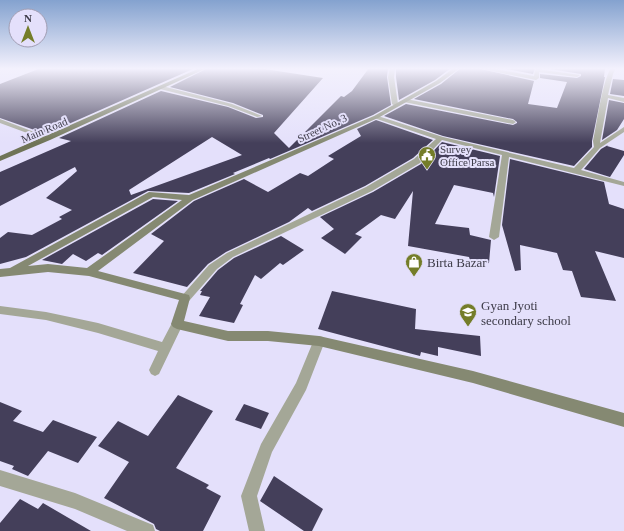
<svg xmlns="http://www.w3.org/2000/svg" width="624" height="531" viewBox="0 0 624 531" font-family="Georgia,serif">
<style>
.building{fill:#443f5a;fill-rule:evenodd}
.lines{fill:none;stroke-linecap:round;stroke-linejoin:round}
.street{fill:#a4a797;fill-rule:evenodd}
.secondary{fill:#858972;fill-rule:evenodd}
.primary{fill:#6f7457;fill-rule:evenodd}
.labels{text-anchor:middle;stroke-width:4;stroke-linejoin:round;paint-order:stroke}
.far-street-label{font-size:11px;fill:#3d3b48;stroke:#e4e0fb}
.far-poi-label{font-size:11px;fill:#3d3b48;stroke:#e4e0fb;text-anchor:start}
.poi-label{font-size:13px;fill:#3d3b48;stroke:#e4e0fb;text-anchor:start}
</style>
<rect width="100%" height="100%" fill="#e4e0fb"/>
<!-- building -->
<path class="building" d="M41,68H195L46,134L0,118V84Z
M208,68H258L323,78L274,133L289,148L341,96L344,97L352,91L369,68H388L387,77L391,105L373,115L270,159L269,158L233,173L235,174L189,193L148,191L26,257L0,264V238L8,232L32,235L62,219L59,217L72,210L46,198L77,171L75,167L0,206V172L71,141L59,138L161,91L228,107L256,118L263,117V115L233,103L170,87ZM212,137L242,155L131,195L129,190Z
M396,68H451L435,80L399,100L396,77Z
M461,68H476L534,81L528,104L557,108L567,82L540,78V74L577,78L581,76V74L544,68H605L604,77H605L592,141V147L574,166L443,136L384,116L406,104L513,125L517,123V122L513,119L414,99L441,84Z
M501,68H535L533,74Z
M613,79L624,80V96L610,94Z
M609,100L624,103V119L617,130L602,140Z
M376,120L433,140L413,158L365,186L312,211L308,208L289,222L226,252L208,264L187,287L133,273L164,241L151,234L194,201L244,179L268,192L300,173L308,176L334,159L328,156L361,136L357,129Z
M442,142L500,156L494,197L493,193L454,185L435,224L469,228L470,235L491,240L489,263L472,266L469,257L408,246L413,191L395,219L381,215L355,234L362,237L345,254L321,238L334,229L320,217L373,192L421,164Z
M608,145L607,146L624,151V155L610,177L584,169L601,149Z
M510,159L604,182L609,204L624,209V258L595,251L616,301L581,297L572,271L563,270L557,253L520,245L521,270L515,271L502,225Z
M153,199L178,201L102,255L98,253L86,261L73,254L62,264L42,260Z
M281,236L304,250L283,265L280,263L261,279L255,275L240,304L243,305L234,323L199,316L210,297L200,295L202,291H200L218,270L234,258Z
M332,291L416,309L415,329L480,336L481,356L438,347V356L421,352L420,356L318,329Z
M178,395L213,411L176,468L209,485L206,488L221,496L203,531H160L156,529L154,524L104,498L129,462L98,446L118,421L148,436Z
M0,402L22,411L13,421L43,432L53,420L97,437L78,463L48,451L28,476L12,469L14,466L0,461Z
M244,404L269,413L261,429L235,420Z
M274,476L323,509L312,531H304L260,501Z
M20,499L38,509L43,503L91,531H0V523Z"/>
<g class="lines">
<!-- street -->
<path class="street" d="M390,68H395L394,77L398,104L395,106L392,104L388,77Z
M477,68H490L534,76L535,70L537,69L580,75L577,77L539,72V78L536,80Z
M611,68H616L613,74L608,95L624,98V102L608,98L600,143L624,127V132L600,148L581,170L624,182V186L509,157L499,237L494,240L489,237L502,155L442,140L420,163L372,191L233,257L217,269L189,301H181L180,298L209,265L227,253L366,187L414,159L436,139L374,118V116H378L443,137L574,168L594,147L593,141C597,123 602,82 611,68Z
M162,86L232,104L262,116L257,117L228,106L160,89L159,88Z
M406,99L513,120L516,122L513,124L404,102V100Z
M0,119L50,138L51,139L46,140L0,123Z
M0,306L46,312L98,323L162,342L173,321L177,319L181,321L183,324L159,374L155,376L151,374L149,370L158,351L98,333L46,320L0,314Z
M319,336L323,337L325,341L306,390L272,452L257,496L265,531H249L241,496L261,444L296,383L315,337Z
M0,470L75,493L153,525L155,531H127L75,509L0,486Z"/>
<!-- secondary -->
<path class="secondary" d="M454,68H460L440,83L378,118L193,200L98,271L189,295L190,298L184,321L228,331H268L319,336L473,371L624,413V427L473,383L319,346L268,341H228L177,329L173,327L171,324L179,300L89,276L48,272L0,277V269L10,268L149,192L189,195L374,116L436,81ZM153,197L182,200L87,268L48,264L28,266Z"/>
<!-- primary -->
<path class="primary" d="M200,68H207L50,140L0,161V156Z"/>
</g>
<!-- sky -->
<linearGradient id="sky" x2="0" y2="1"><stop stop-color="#84a2cf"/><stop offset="0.48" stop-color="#f3f1fd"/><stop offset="1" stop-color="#f3f1fd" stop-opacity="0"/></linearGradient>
<rect width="624" height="143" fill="url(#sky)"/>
<!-- icons -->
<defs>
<g id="civic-pin" transform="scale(0.9)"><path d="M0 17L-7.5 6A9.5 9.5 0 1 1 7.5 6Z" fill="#747d29" stroke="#e4e0fb"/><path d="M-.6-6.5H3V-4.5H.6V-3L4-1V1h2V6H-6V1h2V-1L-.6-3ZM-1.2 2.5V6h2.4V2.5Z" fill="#fff"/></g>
<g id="shop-pin" transform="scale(0.9)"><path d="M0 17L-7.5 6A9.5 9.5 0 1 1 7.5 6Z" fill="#747d29" stroke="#e4e0fb"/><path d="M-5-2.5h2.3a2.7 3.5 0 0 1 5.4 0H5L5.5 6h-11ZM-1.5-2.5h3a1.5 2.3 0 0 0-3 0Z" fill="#fff"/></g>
<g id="school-pin" transform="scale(0.9)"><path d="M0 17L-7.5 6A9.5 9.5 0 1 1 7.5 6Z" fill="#747d29" stroke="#e4e0fb"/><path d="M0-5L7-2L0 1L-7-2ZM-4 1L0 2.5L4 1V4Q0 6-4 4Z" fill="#fff"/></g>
</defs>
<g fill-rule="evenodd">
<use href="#civic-pin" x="427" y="155"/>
<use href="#shop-pin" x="414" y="262"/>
<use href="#school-pin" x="468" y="312"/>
</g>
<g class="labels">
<!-- far-street labels -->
<g class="far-street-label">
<text transform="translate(322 128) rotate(-25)" y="4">Street No. 3</text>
<text transform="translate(44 130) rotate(-23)" y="4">Main Road</text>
</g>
<!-- far-poi labels -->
<g class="far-poi-label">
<text x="440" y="153">Survey<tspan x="440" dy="13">Office Parsa</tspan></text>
</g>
<!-- poi labels -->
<g class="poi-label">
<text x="427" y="267">Birta Bazar</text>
<text x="481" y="310">Gyan Jyoti<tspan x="481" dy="15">secondary school</tspan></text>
</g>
</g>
<!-- north arrow -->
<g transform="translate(28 28)"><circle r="19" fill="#e4e0fb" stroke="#a19eb3"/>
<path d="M0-3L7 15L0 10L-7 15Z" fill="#747d29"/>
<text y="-6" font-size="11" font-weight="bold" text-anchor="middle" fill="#3d3b48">N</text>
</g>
</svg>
